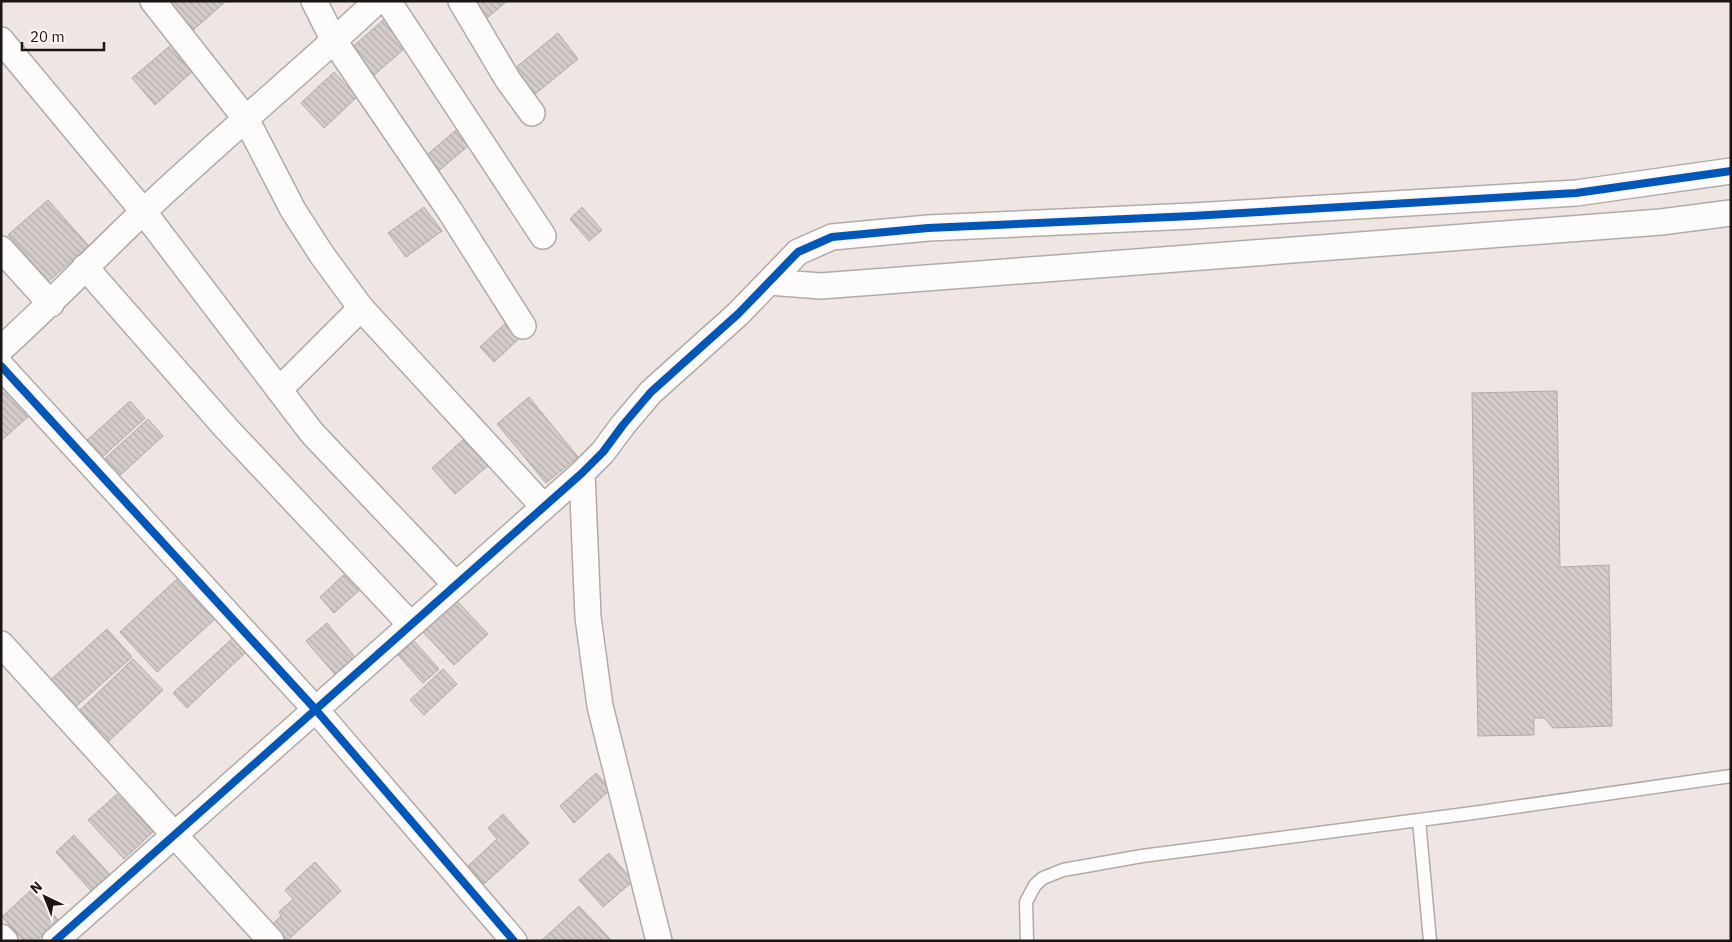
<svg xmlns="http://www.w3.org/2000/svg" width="1732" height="942" viewBox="0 0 1732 942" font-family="'IBM Plex Sans',sans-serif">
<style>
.building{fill:url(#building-back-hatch);stroke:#b2aba8}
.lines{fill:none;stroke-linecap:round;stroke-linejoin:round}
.lane-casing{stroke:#b1aba8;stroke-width:15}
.street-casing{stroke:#b1aba8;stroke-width:28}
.lane{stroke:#fdfbfb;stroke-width:12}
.street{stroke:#fdfbfb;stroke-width:25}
.cycleway-casing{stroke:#fdf3ef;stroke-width:11}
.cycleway{stroke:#0057b8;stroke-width:8}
</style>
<defs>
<pattern id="building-back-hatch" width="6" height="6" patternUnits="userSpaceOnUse" patternTransform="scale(1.25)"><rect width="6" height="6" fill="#d3ccc9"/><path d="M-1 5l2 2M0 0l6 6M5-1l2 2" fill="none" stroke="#b5aeac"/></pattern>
</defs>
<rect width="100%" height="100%" fill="#efe6e3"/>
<!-- building -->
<path class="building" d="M173,1H226L191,32L168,5Z
M471,1H507L486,19Z
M389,15L412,42L372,77L349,50Z
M558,33L578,59L534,95L514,69Z
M171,45L193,71L155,105L132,78Z
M334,72L357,97L324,128L301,103Z
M462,125L474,141L435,174L422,159Z
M48,200L89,246L49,281L8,235Z
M424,207L442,231L406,257L388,233Z
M582,207L602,230L589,241L570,219Z
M510,319L524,334L494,362L480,347Z
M1,378L32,413L1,441Z
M1557,391L1560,567L1609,565L1612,726L1553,728L1544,718H1534V735L1478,736L1472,393Z
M529,397L578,457L546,483L497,424Z
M130,401L145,418L98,461L83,444Z
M148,419L163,436L116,479L100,463Z
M466,437L490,464L455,494L432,468Z
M350,569L364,586L334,613L320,597Z
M178,578L215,619L157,672L120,632Z
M457,601L488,634L454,665L423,632Z
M327,623L359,662L339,679L306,641Z
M107,629L132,657L72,710L47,683Z
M234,637L247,651L187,708L173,693Z
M414,641L439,669L423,683L398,655Z
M133,659L163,690L107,743L78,712Z
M443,669L457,684L424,715L410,700Z
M596,773L611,789L574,823L560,806Z
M117,794L153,832L124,859L88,820Z
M503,814L529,843L484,884L468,866L497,839L488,828Z
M74,835L111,876L92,892L56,852Z
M609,853L633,881L603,907L579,880Z
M315,862L341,891L287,941H279L268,928L281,916L279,912L293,899L285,890Z
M31,890L59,921L36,941H24L2,917Z
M579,906L612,941H541Z"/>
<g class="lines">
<!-- lane casing -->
<g class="lane-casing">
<path id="lane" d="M1419,820L1430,941
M1027,941L1026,902L1035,885L1043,878L1063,870L1142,856L1473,813L1731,776"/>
</g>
<!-- street casing -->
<g class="street-casing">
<path id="street" d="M153,1L246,119L293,210L322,255L361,308L543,506
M314,1L334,41L450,211L523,326
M388,1L543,236
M461,1L508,80L532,113
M1,40L143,211L312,433L456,585
M1,249L51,304
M85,267L226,428L411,625
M769,282L821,286L1661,222L1731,213
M1,349C50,305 95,257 143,212C219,140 300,73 377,1
M1,366L316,710L514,941
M279,390L361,308
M582,473L588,617L600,706L659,941
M1,644L271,941
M1,937L5,941
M55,941L582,473L603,452L623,425L651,392L738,314L798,252L832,237L928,228L1192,216L1576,193L1731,171"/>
</g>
<!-- lane -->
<use href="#lane" class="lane"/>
<!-- street -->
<use href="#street" class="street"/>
<!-- cycleway casing -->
<g class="cycleway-casing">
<path id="cycleway" d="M1,366L316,710L514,941
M55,941L582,473L603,452L623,425L651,392L738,314L798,252L832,237L928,228L1192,216L1576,193L1731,171"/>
</g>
<!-- cycleway -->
<use href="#cycleway" class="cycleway"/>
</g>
<!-- border -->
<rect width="1732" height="942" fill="none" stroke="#1b1513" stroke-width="5"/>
<!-- north arrow -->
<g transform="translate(45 897) rotate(317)" stroke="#fdf3ef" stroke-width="4" paint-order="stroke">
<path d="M0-4L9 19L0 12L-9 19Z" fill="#1b1513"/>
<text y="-8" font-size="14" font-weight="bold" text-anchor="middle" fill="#1b1513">N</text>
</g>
<!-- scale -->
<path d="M22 42v8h82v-8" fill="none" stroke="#1b1513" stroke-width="2.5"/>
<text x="30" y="42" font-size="15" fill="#1b1513" stroke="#fdf3ef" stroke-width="4" paint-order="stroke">20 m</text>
</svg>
